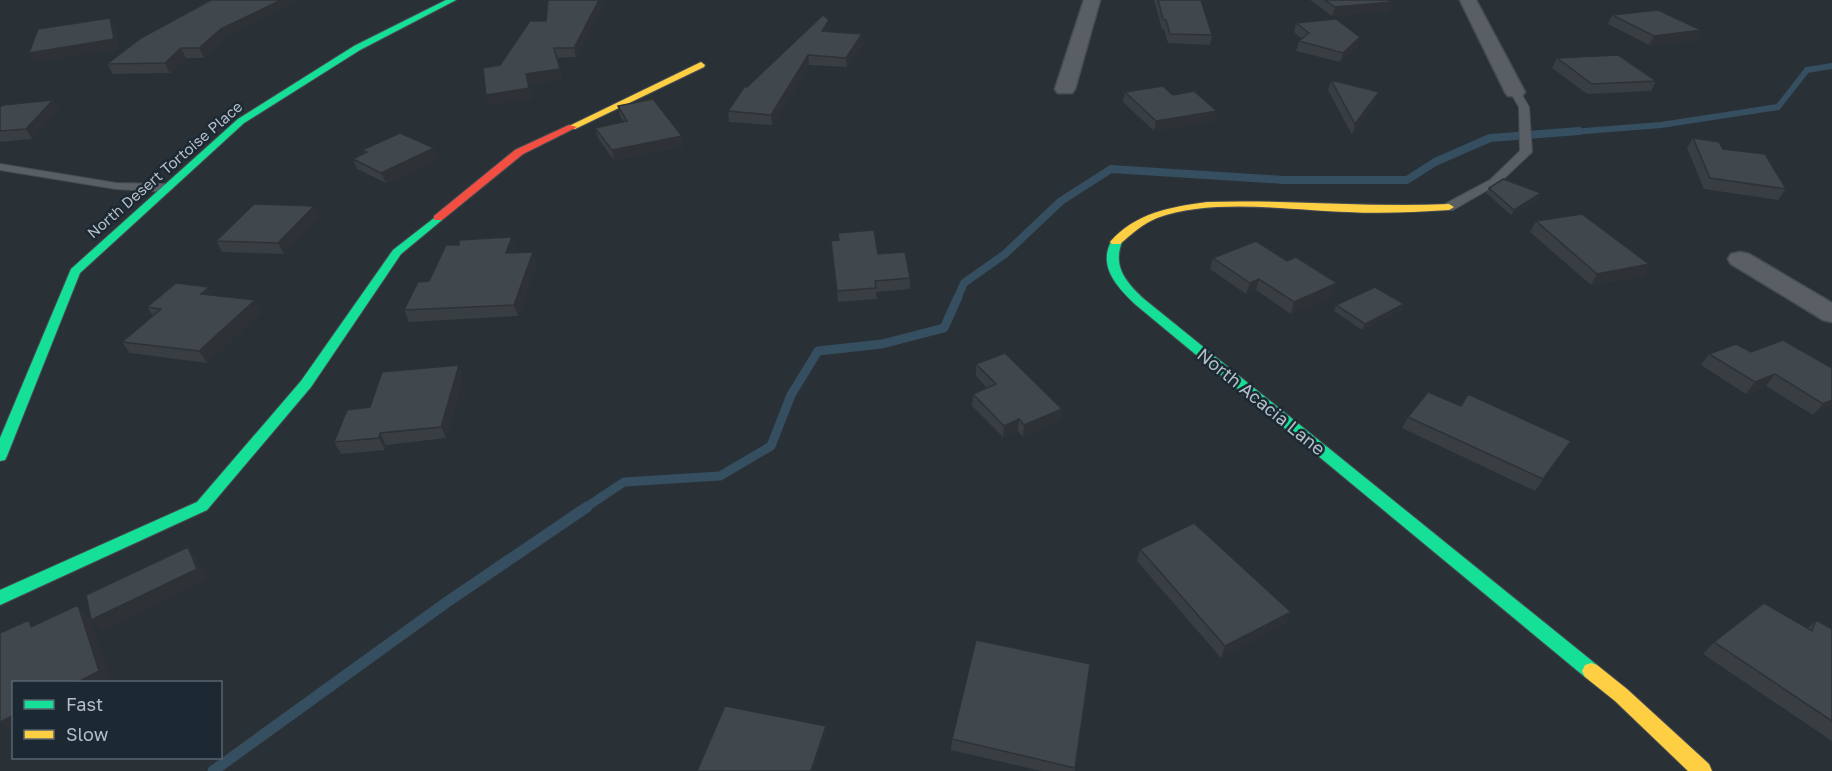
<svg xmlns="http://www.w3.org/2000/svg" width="1832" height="771" viewBox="0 0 1832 771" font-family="'Golos Text',sans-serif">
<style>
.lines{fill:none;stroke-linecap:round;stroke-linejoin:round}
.stream-far3{stroke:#354e60;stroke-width:6}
.stream-far2{stroke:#354e60;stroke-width:8}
.stream-far1{stroke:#354e60;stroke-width:9}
.stream{stroke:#354e60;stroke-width:11}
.lane-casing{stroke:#474d52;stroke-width:2}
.street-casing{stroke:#474d52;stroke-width:3}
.fast-casing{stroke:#474d52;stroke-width:2}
.slow-casing{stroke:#474d52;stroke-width:2}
.jam-casing{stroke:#474d52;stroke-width:2}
.lane{fill:#595f65;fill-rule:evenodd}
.street{fill:#595f65;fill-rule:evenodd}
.fast{fill:#16e098;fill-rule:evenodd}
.slow{fill:#ffcf43;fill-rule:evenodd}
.jam{fill:#f24e42;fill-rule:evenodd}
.wall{fill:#383e42}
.shaded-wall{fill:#2e3236}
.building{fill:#41484d;stroke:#2e3236;stroke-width:1.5}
.labels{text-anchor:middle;stroke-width:5;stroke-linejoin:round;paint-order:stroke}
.far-street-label{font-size:15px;fill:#b2bec8;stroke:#1c2832}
.street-label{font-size:18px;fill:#b2bec8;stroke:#1c2832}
</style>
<rect width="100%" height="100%" fill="#293137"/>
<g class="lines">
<!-- stream-far3 -->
<path class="stream-far3" d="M1559,133L1661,125L1778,107L1807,70L1832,66"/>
<!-- stream-far2 -->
<path class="stream-far2" d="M957,299L964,283L1005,254L1061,201L1111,169L1284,180H1407L1435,162L1490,138L1579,131"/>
<!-- stream-far1 -->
<path class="stream-far1" d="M585,508L624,482L720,476L771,446L791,395L818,351L882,344L944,328L958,297"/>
<!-- stream -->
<path class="stream" d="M213,771L447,602L587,507"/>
<!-- lane casing -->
<g class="lane-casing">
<path id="lane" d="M1515,89L1519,90L1529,107L1532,152L1498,184L1453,210H1445V204L1490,180L1520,151L1519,107L1510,92Z
M0,164L116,183L167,184L173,188L167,192L116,189L0,170Z"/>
</g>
<!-- street casing -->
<g class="street-casing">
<path id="street" d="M1084,0H1100L1075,89L1072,93H1058L1055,89Z
M1460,0H1476L1525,92L1522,96H1508L1505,92Z
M1740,252L1749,254L1832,303V322L1823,320L1731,264L1728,259L1731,254Z"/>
</g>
<!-- fast casing -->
<g class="fast-casing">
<path id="fast" d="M446,0H456L360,50L244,123L80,273L7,456L5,460L0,461V438L71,269L238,119L354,46Z
M438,215L442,216V220L401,254L311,387L207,510L0,605V590L197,502L301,381L393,250Z
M1116,239L1122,242C1112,267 1127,283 1144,299L1597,665L1600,671L1597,677L1591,679L1585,677L1136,305C1117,287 1097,266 1112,240Z"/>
</g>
<!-- slow casing -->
<g class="slow-casing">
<path id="slow" d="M701,62L705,65L704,67L575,129L567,127Z
M1207,202C1288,199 1368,208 1449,204L1454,207L1449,210C1415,212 1382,214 1348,212C1292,210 1210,198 1157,218C1142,224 1132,234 1120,244H1112L1110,242C1135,213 1170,207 1207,202Z
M1591,663L1597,665L1627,689L1709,764L1712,771H1688L1615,701L1585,677L1582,671L1585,665Z"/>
</g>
<!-- jam casing -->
<g class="jam-casing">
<path id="jam" d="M569,125L577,127L523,154L442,220H434V216L515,150Z"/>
</g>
<!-- lane -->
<use href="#lane" class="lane"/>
<!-- street -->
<use href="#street" class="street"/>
<!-- fast -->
<use href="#fast" class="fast"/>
<!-- slow -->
<use href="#slow" class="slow"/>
<!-- jam -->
<use href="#jam" class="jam"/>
</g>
<!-- wall -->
<path class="wall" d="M1154,0H1201L1212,35L1210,45L1168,43L1164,29H1162Z
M1310,0H1388L1392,2L1389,11L1332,16Z
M603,7L576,57L556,58L562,79L529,84L532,98L489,105L486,95L500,65L546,21Z
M1612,15L1701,30L1696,40L1649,45L1608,24Z
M1296,23L1358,47L1340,62L1296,51L1299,41L1302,39L1294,32Z
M830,29L828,32L863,44L847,67L809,65L772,125L729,122L728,111L747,87Z
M225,38L204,58H186L170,73L113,74L107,64Z
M1557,58L1656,81L1651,91L1587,94L1552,68Z
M1331,80L1376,102L1352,135L1328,90Z
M1125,92L1173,95L1217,111L1215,121L1154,131L1123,102Z
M53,100L59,110L32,139L0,142V107Z
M618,106L684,146L614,160L598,138L595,128L624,122L620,116Z
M1693,138L1723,149L1786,189L1778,200L1704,189L1687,148Z
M434,148L438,159L386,183L357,169L353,159L364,154L362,150Z
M1489,188L1539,199L1511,215L1486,193Z
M319,217L284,254L222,252L216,241Z
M1536,221L1649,264L1643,276L1591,285L1530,232Z
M831,241L878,254L910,278V289L876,292L877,299L838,302Z
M516,248L514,253L536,263L518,316L409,322L404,310L429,281Z
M1213,258L1333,294L1291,314L1256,290L1246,294L1210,269Z
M214,296L255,300L261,312L207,363L130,353L122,342L153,316L147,307Z
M1404,304L1401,310L1362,330L1334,311L1336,305Z
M1736,344L1832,407L1813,415L1766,386L1746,394L1701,365L1709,354Z
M976,364L1062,409L1061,421L1023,437L1018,431L1003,437L972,406L973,394L987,388L976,376Z
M463,377L446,438L386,445L385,450L341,454L334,442L370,407Z
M1461,406L1563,452L1535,491L1402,428L1408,417Z
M1140,549L1286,623L1221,658L1137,561Z
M1816,620L1832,629V741L1703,654L1714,642L1808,628Z
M1090,664L1075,771H1041L951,750L952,739Z"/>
<!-- shaded-wall -->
<path class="shaded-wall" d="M281,0H303L225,38L204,58L199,48L221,29Z
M599,0H603V7L576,57L574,48Z
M1392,2L1389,11L1332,16L1335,7Z
M110,18L116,27L119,49L35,63L29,53Z
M829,20L830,29L823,41L822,31Z
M1701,30L1696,40L1649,45L1654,36Z
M862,34L863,44L847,67L846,58Z
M1360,37L1358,47L1340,62L1343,53Z
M181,48L186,58L170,73L165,63Z
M808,55L809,65L772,125L771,115Z
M560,69L562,79L529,84L532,98L489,105L486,95L526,74Z
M1379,92L1376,102L1352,135L1355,124Z
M53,100L59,110L32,139L26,129Z
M1217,111L1215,121L1154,131L1156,121Z
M682,136L684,146L614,160L612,150Z
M434,148L438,159L386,183L381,173Z
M1541,193L1539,199L1511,215L1514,210Z
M314,206L319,217L284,254L278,243Z
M512,237L516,248L510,265L506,253Z
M533,252L536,263L518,316L514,305Z
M1649,264L1643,276L1591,285L1597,274Z
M1259,279L1256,290L1246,294L1250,283Z
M1337,283L1333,294L1291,314L1294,302Z
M209,287L216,299L201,294Z
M255,300L261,312L207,363L199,351Z
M1404,304L1401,310L1362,330L1365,324Z
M459,365L463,377L446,438L441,427Z
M1775,374L1766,386L1746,394L1755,382Z
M1832,400V407L1813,415L1823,404Z
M1062,409L1061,421L1023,437L1024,425Z
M1019,419L1018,431L1003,437L1004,426Z
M380,433L386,445L385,450L379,438Z
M188,547L197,559L207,580L103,631L91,620Z
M78,605L89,617L111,682H78Z
M1291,612L1286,623L1221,658L1225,646Z
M14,715V733L0,722Z
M826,726L827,732L813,771H811Z"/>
<!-- building -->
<path class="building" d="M211,0H281L221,29L199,48H181L165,63L107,64L141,38Z
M548,0H599L574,48H554L560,69L526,74L529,88L486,95L483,68L500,65L530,21H546Z
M1158,0H1201L1212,35L1170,34L1166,20L1163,19Z
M1325,0H1388L1392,2L1335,7Z
M1658,10L1701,30L1654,36L1612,15Z
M823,15L829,20L822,31L862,34L846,58L808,55L771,115L728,111L745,86L747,87Z
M110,18L114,39L29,53L38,29Z
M1336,19L1360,37L1343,53L1299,41L1309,33L1296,23Z
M1618,55L1656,81L1592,84L1557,58Z
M1331,80L1379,92L1355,124Z
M1163,86L1173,95L1194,91L1217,111L1156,121L1125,92Z
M653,99L682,136L612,150L595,128L627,121L618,106Z
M53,100L26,129L0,131V107L3,105Z
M400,133L434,148L381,173L353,159L367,152L362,150Z
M1693,138L1719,142L1723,149L1765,154L1786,189L1710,178Z
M1503,179L1541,193L1514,210L1489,188Z
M254,204L314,206L278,243L216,241Z
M1582,214L1649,264L1597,274L1536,221Z
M874,230L878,254L905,252L910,278L875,281L876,288L837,291L831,241L839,240L838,233Z
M512,237L506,253L533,252L514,305L404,310L418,282L429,281L446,245H459V240Z
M1256,241L1287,261L1296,257L1337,283L1294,302L1259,279L1250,283L1213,258Z
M176,283L209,287L201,294L255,300L199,351L122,342L161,309L147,307Z
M1375,287L1404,304L1365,324L1336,305Z
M1783,340L1832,368V400L1823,404L1775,374L1755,382L1709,354L1736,344L1751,352Z
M1005,353L1062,409L1024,425L1019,419L1004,426L973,394L996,384L976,364Z
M459,365L441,427L380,433L379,438L334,442L347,410L370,407L382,372Z
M1428,392L1461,406L1468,394L1571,441L1543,479L1408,417Z
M1194,523L1291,612L1225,646L1140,549Z
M188,547L197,569L91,620L86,595Z
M1764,603L1812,631L1816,620L1832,629V721L1714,642Z
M78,605L99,671L78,682H14V715L0,722V633L29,620L31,627Z
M976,640L1090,664L1075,768L952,739Z
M725,706L826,726L811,771H697Z"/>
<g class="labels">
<!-- far-street labels -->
<g class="far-street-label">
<text transform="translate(165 170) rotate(-41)" y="5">North Desert Tortoise Place</text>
</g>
<!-- street labels -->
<g class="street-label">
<text transform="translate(1261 402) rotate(39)" y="6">North Acacia Lane</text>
</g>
</g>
<!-- legend -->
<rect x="12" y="681" width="210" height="78" fill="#1c2832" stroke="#58646e" stroke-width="1.5"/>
<rect x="24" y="700" width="30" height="9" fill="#16e098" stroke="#58646e" stroke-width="1.5"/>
<text x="66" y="711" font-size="18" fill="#b2bec8">Fast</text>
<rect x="24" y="730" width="30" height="9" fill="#ffcf43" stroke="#58646e" stroke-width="1.5"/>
<text x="66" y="741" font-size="18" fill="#b2bec8">Slow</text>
</svg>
